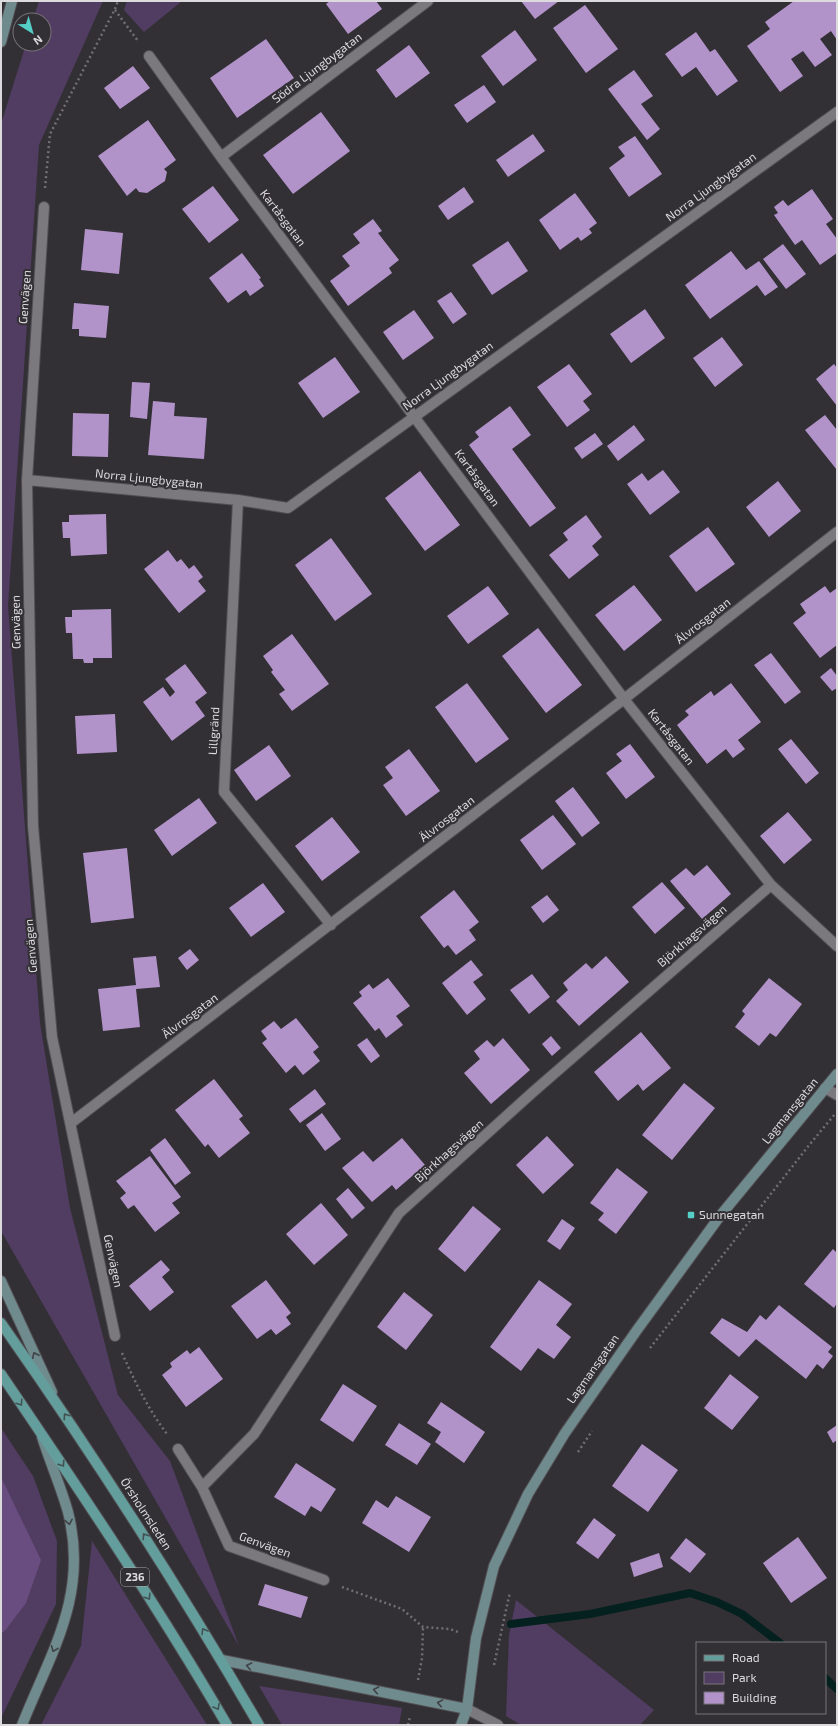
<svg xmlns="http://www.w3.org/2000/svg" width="838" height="1726" viewBox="0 0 838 1726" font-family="'Exo 2',sans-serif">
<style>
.green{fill:#513c62}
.forest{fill:#694d80}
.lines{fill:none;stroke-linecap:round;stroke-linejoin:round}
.stream{stroke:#04211f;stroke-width:8}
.building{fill:#b193ca}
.street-casing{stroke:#504e53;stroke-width:12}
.secondary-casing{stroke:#504e53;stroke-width:12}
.primary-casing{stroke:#504e53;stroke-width:12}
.path{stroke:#716f73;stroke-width:2.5;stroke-dasharray:2 3;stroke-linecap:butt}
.street{stroke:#7b787e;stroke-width:10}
.secondary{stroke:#708b8d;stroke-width:10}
.primary{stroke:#649e9c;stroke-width:10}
.oneway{stroke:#3f4247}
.oneway2{stroke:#425154}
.poi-dot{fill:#55cec5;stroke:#333035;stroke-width:1.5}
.labels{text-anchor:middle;stroke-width:4;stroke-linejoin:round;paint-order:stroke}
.shield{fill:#333035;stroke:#a9a7ab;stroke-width:1}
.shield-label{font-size:11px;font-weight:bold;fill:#dcdadd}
.street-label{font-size:12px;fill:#dcdadd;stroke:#333035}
.poi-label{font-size:12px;fill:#dcdadd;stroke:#333035;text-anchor:start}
</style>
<rect width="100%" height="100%" fill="#333035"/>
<!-- green -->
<path class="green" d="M39,1H103L39,145L8,606L40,1023L70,1208L118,1395L170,1461L239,1646L1,1231V124L26,44H44V20H33Z
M127,1H182L144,32L124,10Z
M1,1428L33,1476L57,1541L56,1604L1,1718V1632H5Z
M92,1541L207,1725H41L81,1646Z
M516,1600L654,1710L640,1725H521L506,1716L509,1635Z
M259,1686L402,1708L399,1725H282Z"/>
<!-- forest -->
<path class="forest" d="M1,1477L41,1560L26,1603L4,1632H1Z"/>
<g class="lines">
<!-- stream -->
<path class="stream" d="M511,1624L590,1614L690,1593L717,1602L742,1614L780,1643
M825,1678L837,1689"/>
</g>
<!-- building -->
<path class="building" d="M330,1H376L382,9L348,34L326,4Z
M521,1H559L535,19Z
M794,1H837V40L831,31L820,39L832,55L815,67L803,51L791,59L803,76L780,92L747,46L770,29L765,22Z
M585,5L618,49L586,73L553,28Z
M515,30L537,60L503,86L481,56Z
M696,32L710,52L715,49L738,81L717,96L696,67L682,77L665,54Z
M266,39L294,78L237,118L210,78Z
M409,45L430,73L396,98L376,70Z
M133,66L150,88L120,109L104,88Z
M634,70L653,96L641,104L660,129L647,140L608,89Z
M484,85L496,102L467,123L454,105Z
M321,112L350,151L293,194L263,155Z
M148,120L176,160L164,169L167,172L165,181L147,193L139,192L136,188L127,196L98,156Z
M533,134L545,151L508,177L496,160Z
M635,136L662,174L629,197L609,168L625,156L618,147Z
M213,186L239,220L209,243L182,209Z
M464,187L474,202L448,220L438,206Z
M812,189L833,219L826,224L837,239V253L820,265L802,240L795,245L774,215L778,213L774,207L783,200L788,206Z
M575,193L597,223L589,229L592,233L581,241L578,237L560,250L539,220Z
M373,219L382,231L378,233L399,260L389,268L392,273L348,306L330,281L350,266L342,256L360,243L353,234Z
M85,229L123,233L119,274L81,270Z
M508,241L528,271L492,295L472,265Z
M783,244L806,274L786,289L763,259Z
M731,251L746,270L759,261L778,287L765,296L757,285L710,319L685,285Z
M242,253L261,278L259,279L264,286L250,296L246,290L228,303L209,278Z
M451,292L467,314L453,324L437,301Z
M74,303L109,306L106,338L79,336V329H72Z
M645,309L665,338L631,363L610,334Z
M414,310L434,338L403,360L383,332Z
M722,337L743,365L715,387L693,358Z
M335,357L360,392L323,418L298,383Z
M569,364L592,394L583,401L590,410L567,427L537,387Z
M834,364L837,368V406L816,379Z
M132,382L150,383L147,419L130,417Z
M153,401L175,403L174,416L207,418L204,459L148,455Z
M510,406L531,435L512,449L556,508L530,527L469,445L479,437L475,432Z
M73,413L109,414L108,457L72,456Z
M825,415L837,430V470L805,430Z
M634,425L645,440L618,461L607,446Z
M595,433L603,444L582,459L574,448Z
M663,470L680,492L650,515L627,484L642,473L648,481Z
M420,471L460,525L425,551L385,498Z
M778,481L801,511L769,537L746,507Z
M106,514L107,554L71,556L70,538H63L62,522H69V515Z
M586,515L602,537L592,546L599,555L569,579L549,555L568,540L563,533Z
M708,527L735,564L696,592L669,556Z
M331,538L372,594L335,621L295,565Z
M168,550L177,562L181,559L189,569L194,565L203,577L198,581L206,591L179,613L144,569Z
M634,585L662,620L624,651L595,615Z
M488,586L509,614L468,644L447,616Z
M825,586L830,593L837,588V645L820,658L793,623L806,613L800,604Z
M111,609L112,658H93V663H84L83,659H73L72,633H66L65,617H72V610Z
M538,628L582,685L546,713L502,656Z
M292,634L329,684L292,711L279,694L285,690L271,672L273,670L263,656Z
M771,653L801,692L785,704L754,665Z
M185,664L207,693L195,702L205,716L172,741L143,702L163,687L170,697L175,692L165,679Z
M831,668L837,676V688L832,691L820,677Z
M467,683L509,739L476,763L435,707Z
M731,683L761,722L738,740L745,749L733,758L726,749L707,764L677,725L689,715L685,711L711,691L714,696Z
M115,714L117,752L77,754L75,716Z
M791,739L819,773L806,784L778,749Z
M630,744L655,777L626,799L606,773L622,761L616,754Z
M269,745L291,776L256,801L234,770Z
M409,749L440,791L406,816L383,785L393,778L385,767Z
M573,787L600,823L582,837L555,801Z
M199,798L217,823L172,856L154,830Z
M788,812L812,840L784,864L760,836Z
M553,815L576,844L542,870L520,840Z
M332,817L360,852L322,881L295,846Z
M127,848L134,918L91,923L83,853Z
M707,865L731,894L702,919L670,881L686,868L694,876Z
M662,882L685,908L655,934L632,907Z
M263,883L285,912L251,937L229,908Z
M454,890L479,922L469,930L476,940L456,955L448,945L444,948L420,917Z
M547,895L559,910L543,923L531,907Z
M190,949L199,960L187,970L178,958Z
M156,956L160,987L136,989L140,1027L103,1031L98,989L136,985L133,958Z
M606,956L629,982L579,1026L556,1001L568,990L563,983L586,963L592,969Z
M471,960L483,975L473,982L486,999L467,1015L442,983Z
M532,974L550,997L529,1014L510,990Z
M388,978L410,1006L396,1016L403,1025L386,1038L379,1028L375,1031L353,1003L362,996L359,992L369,984L373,989Z
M769,978L802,1004L776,1037L770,1033L759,1046L735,1027L745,1014L742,1011Z
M296,1018L319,1047L313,1052L320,1061L303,1075L295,1065L286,1073L262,1043L267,1039L261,1031L274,1021L281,1029Z
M641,1032L671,1068L643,1091L638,1084L618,1101L594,1072Z
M551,1036L561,1048L552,1056L542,1044Z
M367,1038L380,1056L371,1063L357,1045Z
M503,1038L530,1070L491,1104L464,1073L480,1059L474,1051L487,1040L494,1047Z
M214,1079L243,1116L239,1119L250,1133L219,1158L208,1144L205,1147L175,1110Z
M684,1083L715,1108L672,1160L642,1135Z
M315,1089L326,1104L300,1123L289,1109Z
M322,1113L341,1139L325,1151L306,1125Z
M547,1136L574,1165L543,1194L516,1165Z
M165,1138L191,1173L175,1185L150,1150Z
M402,1138L425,1165L396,1190L392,1185L372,1202L342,1168L363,1151L373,1162Z
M150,1156L181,1197L172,1203L180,1213L155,1232L134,1205L128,1209L120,1198L126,1193L116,1181Z
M617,1168L648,1192L616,1234L598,1220L604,1213L590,1203Z
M348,1188L365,1208L352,1219L336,1199Z
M321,1203L348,1235L314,1265L286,1234Z
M473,1206L501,1229L465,1272L438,1249Z
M562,1219L575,1228L560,1250L547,1241Z
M833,1249L837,1253V1303L834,1308L804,1284Z
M161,1260L170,1270L162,1277L174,1292L150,1311L129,1286Z
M266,1280L291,1313L286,1317L291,1324L276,1335L271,1329L257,1339L231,1306Z
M539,1280L572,1304L556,1325L571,1337L554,1359L538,1348L521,1371L490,1347Z
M404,1292L433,1315L406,1350L377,1327Z
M779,1305L832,1347L828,1352L833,1356L823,1369L817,1364L806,1379L756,1339L739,1357L710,1333L722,1318L747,1332L760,1315L766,1320Z
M199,1347L223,1379L186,1407L162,1375L172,1367L170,1363L187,1350L190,1354Z
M730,1374L759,1397L732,1430L704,1408Z
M343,1384L377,1406L353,1442L320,1420Z
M441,1402L485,1432L464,1463L435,1442L441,1432L427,1423Z
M399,1423L431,1444L417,1465L385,1445Z
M837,1425V1440L833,1443L827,1432Z
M642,1444L678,1470L648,1512L612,1486Z
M296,1463L336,1489L321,1512L311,1506L305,1516L274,1497Z
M396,1496L431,1517L409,1552L362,1523L376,1500L388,1508Z
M594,1518L616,1535L598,1559L576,1543Z
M798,1537L827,1578L791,1603L763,1563Z
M686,1538L706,1554L690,1573L670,1558Z
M659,1553L663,1567L634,1577L630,1563Z
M265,1584L308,1597L301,1618L258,1605Z"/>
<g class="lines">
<!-- street casing -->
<g class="street-casing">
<path id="street" d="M149,56L221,157L624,699L771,885L837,946
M221,157L428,1
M44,207L27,480L33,826L52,1037L115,1336
M27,480L238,500L288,508L837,112
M238,500L224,792L331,925
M825,1088L837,1095
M71,1123L624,699L837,532
M178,1449L202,1487L229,1546L324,1580
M202,1487L254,1434L399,1213L533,1092L771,885
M467,1709L498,1725"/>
</g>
<!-- secondary casing -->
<g class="secondary-casing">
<path id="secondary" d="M1,42L12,1
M1,1281L52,1392
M222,1660L467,1709
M22,1725C51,1652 89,1595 68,1512C61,1487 50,1462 42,1437
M461,1725L467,1709L476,1638L494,1566L528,1494L565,1433L637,1330L720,1216L837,1074"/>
</g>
<!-- primary casing -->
<g class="primary-casing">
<path id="primary" d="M1,1323C93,1454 179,1587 259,1725
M1,1374C79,1489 157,1605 227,1725"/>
</g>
<!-- path -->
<path class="path" d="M115,10L138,41
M45,188L50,134L115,9L118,1
M650,1348L810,1144L835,1114
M122,1353C135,1382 148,1409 167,1434
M578,1452L592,1431
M342,1587L402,1609L423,1627L450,1629L458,1632
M494,1665L510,1592
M418,1680L422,1658L423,1627
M408,1725L410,1716"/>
<!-- street -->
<use href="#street" class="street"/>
<!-- secondary -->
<use href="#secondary" class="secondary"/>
<!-- primary -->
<use href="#primary" class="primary"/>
</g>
<!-- one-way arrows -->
<defs><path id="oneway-chevron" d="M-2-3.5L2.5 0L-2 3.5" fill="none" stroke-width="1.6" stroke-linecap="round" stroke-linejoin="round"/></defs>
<g class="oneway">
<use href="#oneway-chevron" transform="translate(35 1355) rotate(-115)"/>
<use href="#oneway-chevron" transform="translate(69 1522) rotate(80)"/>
<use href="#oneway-chevron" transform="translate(54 1649) rotate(112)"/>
<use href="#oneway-chevron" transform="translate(249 1666) rotate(-169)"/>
<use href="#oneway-chevron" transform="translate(376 1690) rotate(-169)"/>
<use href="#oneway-chevron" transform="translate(440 1703) rotate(-168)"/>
</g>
<g class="oneway2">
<use href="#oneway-chevron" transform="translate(20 1403) rotate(56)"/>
<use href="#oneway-chevron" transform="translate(66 1416) rotate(-124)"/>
<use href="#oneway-chevron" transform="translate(62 1464) rotate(56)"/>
<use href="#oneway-chevron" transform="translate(145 1536) rotate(-123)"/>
<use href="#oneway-chevron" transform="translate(148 1597) rotate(57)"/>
<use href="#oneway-chevron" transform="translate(204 1631) rotate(-121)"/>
<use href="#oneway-chevron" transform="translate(217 1707) rotate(60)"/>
</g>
<!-- markers -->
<rect class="poi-dot" x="687" y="1211" width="8" height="8" rx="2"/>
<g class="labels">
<!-- shield labels -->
<rect class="shield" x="121" y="1568" width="28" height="18" rx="3"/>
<g class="shield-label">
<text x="135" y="1581">236</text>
</g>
<!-- street labels -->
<g class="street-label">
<text transform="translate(317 68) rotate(-37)" y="4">Södra Ljungbygatan</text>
<text transform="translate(711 187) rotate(-36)" y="4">Norra Ljungbygatan</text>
<text transform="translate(283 218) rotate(53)" y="4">Kartåsgatan</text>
<text transform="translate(25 297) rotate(-86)" y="4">Genvägen</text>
<text transform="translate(448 376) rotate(-36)" y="4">Norra Ljungbygatan</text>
<text transform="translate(477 478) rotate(54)" y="4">Kartåsgatan</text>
<text transform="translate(149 479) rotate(6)" y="4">Norra Ljungbygatan</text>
<text transform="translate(703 621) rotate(-38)" y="4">Älvrosgatan</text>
<text transform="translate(16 622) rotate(-91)" y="4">Genvägen</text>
<text transform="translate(214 731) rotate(-87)" y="4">Lillgränd</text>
<text transform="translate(671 737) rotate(52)" y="4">Kartåsgatan</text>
<text transform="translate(447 819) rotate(-38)" y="4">Älvrosgatan</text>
<text transform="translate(692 936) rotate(-41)" y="4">Björkhagsvägen</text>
<text transform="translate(31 946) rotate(-95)" y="4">Genvägen</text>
<text transform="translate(190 1016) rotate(-37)" y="4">Älvrosgatan</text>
<text transform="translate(790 1111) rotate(-51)" y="4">Lagmansgatan</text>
<text transform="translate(449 1151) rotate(-42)" y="4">Björkhagsvägen</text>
<text transform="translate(113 1261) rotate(78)" y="4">Genvägen</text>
<text transform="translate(593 1369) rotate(-55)" y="4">Lagmansgatan</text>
<text transform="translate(146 1514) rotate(57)" y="4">Örsholmsleden</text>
<text transform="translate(265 1545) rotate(20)" y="4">Genvägen</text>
</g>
<!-- poi labels -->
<g class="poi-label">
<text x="699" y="1219">Sunnegatan</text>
</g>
</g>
<!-- border -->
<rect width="838" height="1726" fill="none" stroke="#dcdadd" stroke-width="4"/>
<!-- legend -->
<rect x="696" y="1642" width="130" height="72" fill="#333035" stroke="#777478"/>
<rect x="704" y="1655" width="20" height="6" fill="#649e9c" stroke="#777478"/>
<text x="732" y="1662" font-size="12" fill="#dcdadd">Road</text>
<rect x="704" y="1672" width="20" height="12" fill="#513c62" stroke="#777478"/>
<text x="732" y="1682" font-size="12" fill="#dcdadd">Park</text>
<rect x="704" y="1692" width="20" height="12" fill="#b193ca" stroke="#777478"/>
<text x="732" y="1702" font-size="12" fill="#dcdadd">Building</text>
<!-- north arrow -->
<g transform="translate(32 32) rotate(143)"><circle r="19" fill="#333035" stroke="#777478"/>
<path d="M0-3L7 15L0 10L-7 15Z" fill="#55cec5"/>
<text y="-6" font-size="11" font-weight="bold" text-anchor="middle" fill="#dcdadd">N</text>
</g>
</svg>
